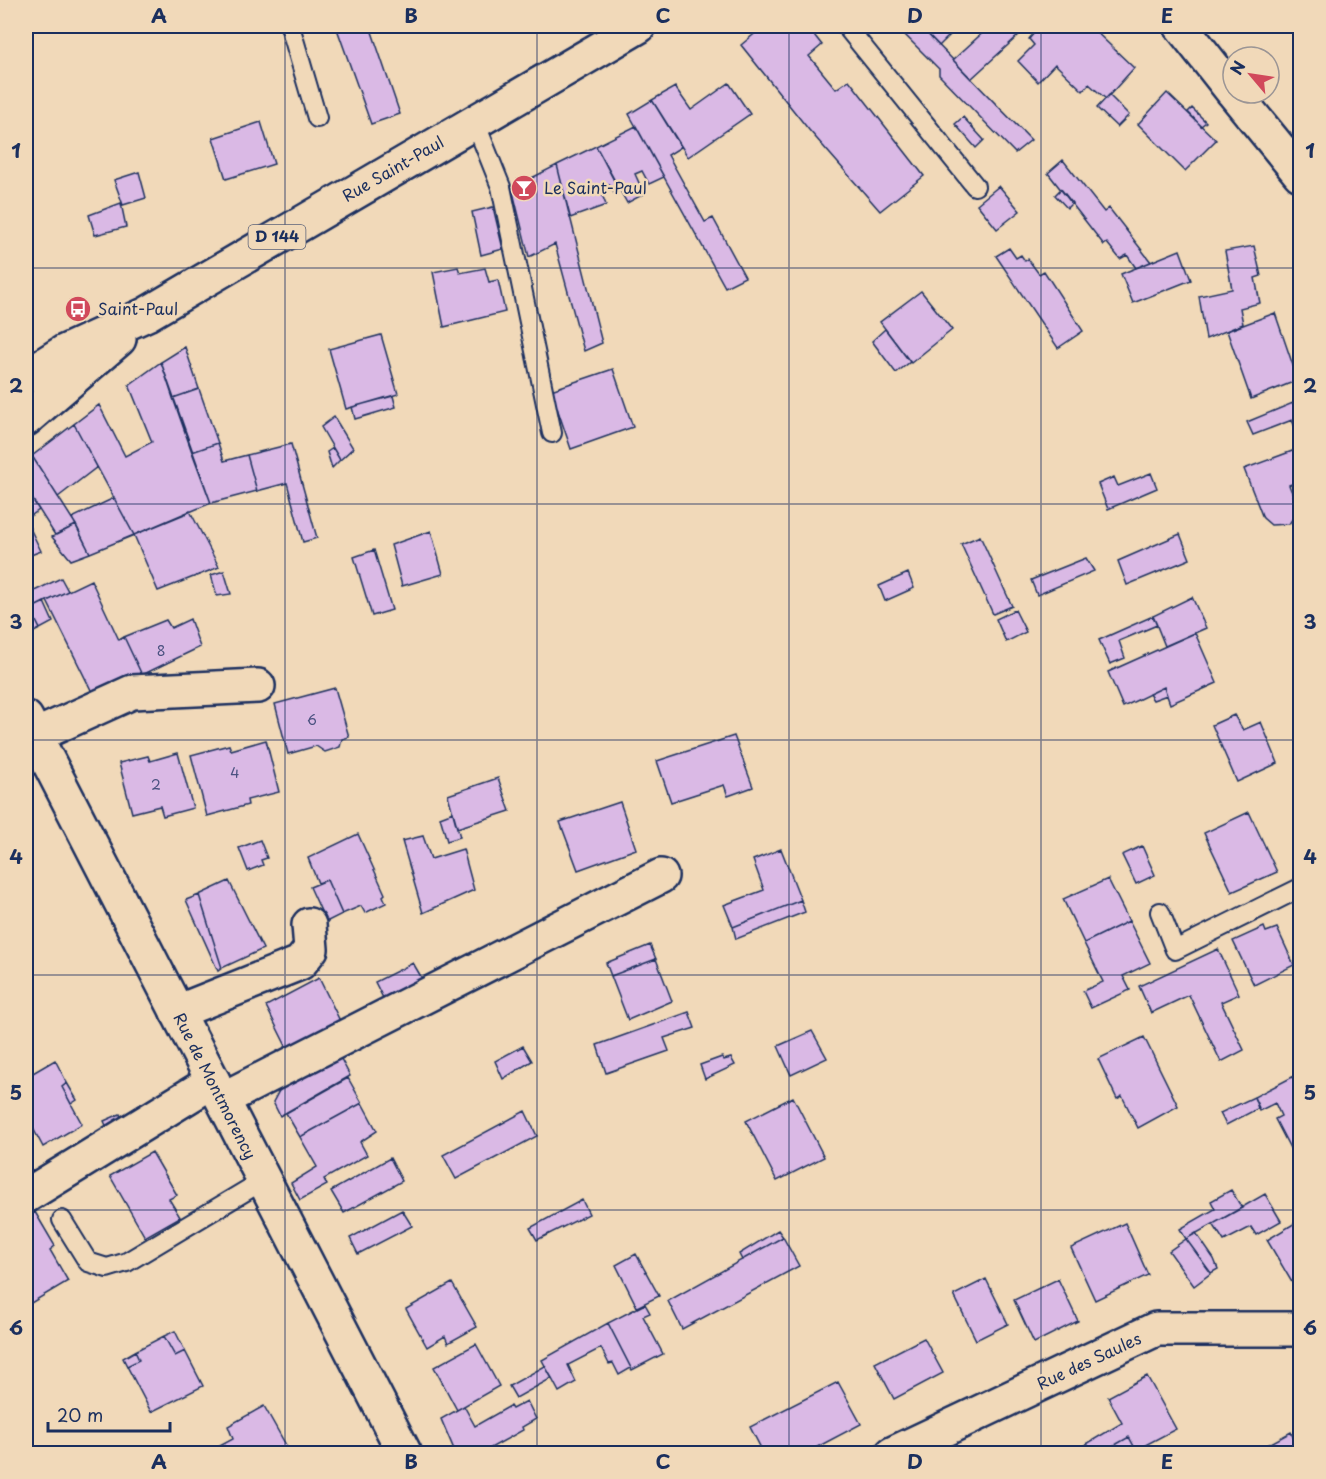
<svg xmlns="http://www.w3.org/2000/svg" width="1326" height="1479" viewBox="0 0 1326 1479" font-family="'Playpen Sans',sans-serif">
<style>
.building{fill:#dab9e5;stroke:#1b2f5e;stroke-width:1.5}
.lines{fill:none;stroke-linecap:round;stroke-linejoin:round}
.service-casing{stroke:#1b2f5e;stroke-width:22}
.minor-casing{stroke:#1b2f5e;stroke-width:38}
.tertiary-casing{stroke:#1b2f5e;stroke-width:38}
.primary-casing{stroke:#1b2f5e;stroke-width:38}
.service{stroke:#f1d9b9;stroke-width:18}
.minor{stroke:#f1d9b9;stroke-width:33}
.tertiary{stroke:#f1d9b9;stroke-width:33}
.primary{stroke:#f1d9b9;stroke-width:33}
.grid{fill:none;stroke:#1b2f5e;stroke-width:1.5;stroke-opacity:0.55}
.labels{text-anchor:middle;stroke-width:5;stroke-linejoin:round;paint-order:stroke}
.number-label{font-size:14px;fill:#4b5280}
.shield{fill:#f1d9b9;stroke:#5b6279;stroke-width:1.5}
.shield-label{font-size:15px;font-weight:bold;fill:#1b2f5e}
.street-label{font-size:16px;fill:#1b2f5e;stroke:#f1d9b9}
.poi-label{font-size:16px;fill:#1b2f5e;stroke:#f1d9b9;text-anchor:start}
.neatline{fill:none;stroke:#1b2f5e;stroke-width:2}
.grid-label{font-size:20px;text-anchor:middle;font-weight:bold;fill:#1b2f5e}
</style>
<rect width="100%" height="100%" fill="#f1d9b9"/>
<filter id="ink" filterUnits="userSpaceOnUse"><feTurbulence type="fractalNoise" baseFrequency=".0167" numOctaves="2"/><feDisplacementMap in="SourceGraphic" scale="12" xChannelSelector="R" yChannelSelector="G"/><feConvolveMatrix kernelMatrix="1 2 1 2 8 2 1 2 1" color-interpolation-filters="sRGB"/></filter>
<g filter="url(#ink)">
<!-- building -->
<path class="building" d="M336,26H370L400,114L371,124Z
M764,26H807L822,45L809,56L836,89L849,80L924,176L880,211L809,130L741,45Z
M896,26H920L1031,140L1015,153L939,75V69Z
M920,26H959L939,46Z
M990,26H1012L1020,34L971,79L953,60Z
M1040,26L1049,29L1052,26H1090L1134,68L1106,99L1089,84L1083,91L1055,64L1038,82L1018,61L1034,45L1029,39Z
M729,83L750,114L688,157L652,100L675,87L691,110Z
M1167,93L1216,140L1185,171L1138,124Z
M1109,95L1129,115L1117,127L1097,108Z
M652,100L681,147L668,155L705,222L713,218L745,277L725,287L629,114Z
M1192,108L1206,122L1201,126L1188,112Z
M963,117L984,140L976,148L955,124Z
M261,122L274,164L226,179L213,138Z
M636,126L664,177L649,184L642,171L635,174L644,194L627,203L596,146Z
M596,146L619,190L614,193L609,184L600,189L606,205L570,218L557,165Z
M1063,160L1104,212L1109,208L1151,262L1136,268L1127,255L1120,259L1107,243L1104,245L1048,173Z
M557,165L602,343L584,351L555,244L529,257L512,188Z
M139,172L146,198L123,205L114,180Z
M999,186L1020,211L997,229L977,204Z
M1061,189L1072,203L1067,208L1055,195Z
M121,203L126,227L95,235L89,215Z
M493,207L503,249L481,255L472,212Z
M1254,246L1261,276L1255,278L1260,303L1240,308L1243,324L1206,339L1199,296L1232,289L1225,251Z
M1009,248L1016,258L1021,255L1025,261L1028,259L1039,274L1044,271L1083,331L1058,348L996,256Z
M1180,250L1191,280L1133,303L1121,274Z
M458,267L460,273L485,268L489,282L498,280L505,312L444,327L433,272Z
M921,291L952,330L911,363L880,322Z
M1275,313L1298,380L1251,399L1227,331Z
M885,329L910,362L896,373L872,341Z
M381,335L398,394L346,409L329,349Z
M185,347L199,389L173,398L161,362Z
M161,362L211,503L134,535L74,424L99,405L125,456L152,442L129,385Z
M613,369L633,427L571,449L551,390Z
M199,389L218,443L192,452L173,398Z
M393,396L396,407L355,419L352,407Z
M1300,400V440L1292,420L1253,435L1247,422Z
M334,417L353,448L340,460L321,427Z
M74,424L97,467L58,497L32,456Z
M218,443L224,461L247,455L257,491L211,503L192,452Z
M291,444L317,538L303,542L287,483L257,491L247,455Z
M333,448L340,460L332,468L327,452Z
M1295,450L1300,464V469L1296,471L1300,481L1289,485L1297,505L1295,515L1289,524L1271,525L1263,518L1244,469Z
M32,456L76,525L55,535L26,489V461Z
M1151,473L1157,488L1108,509L1098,484L1114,477L1118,486Z
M26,489L39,510L26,519Z
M114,498L134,535L90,553L72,518Z
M190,511L219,567L158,591L134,535Z
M26,520L41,551L26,557Z
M76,525L90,553L71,560L52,537Z
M431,531L443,574L402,586L391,545Z
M1180,534L1190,559L1127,585L1118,561Z
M980,536L1012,606L993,614L961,544Z
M374,550L392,610L372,616L354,557Z
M1086,558L1094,571L1037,595L1031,580Z
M224,571L231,594L217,596L211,575Z
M908,573L914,588L885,601L879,586Z
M61,578L68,591L30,609L40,629L26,636V595Z
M91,580L119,640L124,637L142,675L94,696L47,601Z
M1192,597L1206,628L1165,646L1153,616Z
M44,602L53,622L40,629L30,609Z
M1015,610L1026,632L1006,642L996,619Z
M1153,616L1157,625L1119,641L1125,658L1110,664L1099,640Z
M190,619L200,647L142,675L124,637L166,620L171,628Z
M1195,633L1217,683L1170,704L1164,687L1123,707L1108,672Z
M1164,687L1167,695L1153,700L1149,694Z
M335,688L349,737L342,739L340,747L325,752L316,746L288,754L275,704Z
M1234,715L1243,730L1261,722L1278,763L1237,782L1212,725Z
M734,736L753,787L728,796L724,785L671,802L657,761Z
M266,740L279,792L247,800L248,805L207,816L191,755L229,745L231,750Z
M178,753L193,808L163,816L160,806L132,813L119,763L148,756L150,761Z
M498,778L510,811L457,828L448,795Z
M620,802L636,849L578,870L560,822Z
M453,812L460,837L447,841L440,817Z
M1249,812L1277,872L1232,892L1204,833Z
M358,834L385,894L383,896L386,903L365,913L361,906L342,914L327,880L318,883L308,858Z
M423,836L431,859L463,849L474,890L423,913L402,841Z
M260,840L267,858L261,860L263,865L248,871L239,848Z
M1142,846L1155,875L1136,884L1122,855Z
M781,849L801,900L733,927L724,905L764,890L753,860Z
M1108,879L1129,921L1084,943L1063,899Z
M327,880L342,914L326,922L310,887Z
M229,881L263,949L222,968L199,895Z
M199,895L222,968L218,971L186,900Z
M801,900L805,912L736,939L733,927Z
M1129,921L1150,963L1123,976L1130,990L1091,1008L1083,991L1103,982L1084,943Z
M1264,927L1266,932L1277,928L1294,965L1254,985L1233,941Z
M650,945L656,959L611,976L606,963Z
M1218,949L1239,994L1221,1002L1244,1050L1221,1062L1189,995L1151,1013L1139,986Z
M656,959L672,1001L628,1020L611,976Z
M413,963L423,980L384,1000L375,982Z
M319,978L341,1023L288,1050L266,1006Z
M689,1012L695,1028L664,1038L669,1051L606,1073L597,1045Z
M812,1031L827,1058L791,1075L778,1046Z
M1144,1037L1178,1106L1138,1128L1122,1096L1117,1099L1098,1059Z
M523,1046L532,1061L503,1079L495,1061Z
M340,1057L350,1076L280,1116L273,1102L281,1087Z
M722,1057L724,1060L731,1058L735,1065L705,1079L700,1065Z
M55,1060L67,1083L62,1087L82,1124L43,1147L26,1115V1077Z
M1300,1073V1144L1290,1148L1275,1119L1281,1116L1275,1103L1259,1111L1254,1097Z
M348,1078L362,1103L300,1137L286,1113Z
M67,1083L77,1100L71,1104L62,1087Z
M793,1097L824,1157L777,1181L746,1121Z
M1254,1097L1259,1108L1226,1125L1220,1113Z
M362,1103L377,1131L360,1142L367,1155L324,1179L327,1185L300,1200L291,1183L317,1167L300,1137Z
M525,1111L537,1136L456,1179L443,1155Z
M120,1114L123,1122L108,1130L104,1121Z
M152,1152L177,1195L169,1199L180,1217L145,1237L110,1176Z
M390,1158L402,1181L344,1213L331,1191Z
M1231,1190L1242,1208L1186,1239L1180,1229L1215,1209L1211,1201Z
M1265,1194L1281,1221L1256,1235L1251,1227L1224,1241L1213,1224Z
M582,1200L589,1214L537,1240L530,1228Z
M402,1210L412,1226L358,1254L350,1238Z
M35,1212L55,1246L50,1250L68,1281L26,1306V1218Z
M1300,1220V1296L1267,1240Z
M1125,1223L1148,1275L1095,1300L1071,1248Z
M778,1230L783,1237L742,1260L739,1254Z
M1196,1233L1214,1259L1218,1269L1211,1273L1186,1239Z
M783,1237L799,1266L682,1329L668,1301Z
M1186,1239L1211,1273L1194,1286L1169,1251Z
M636,1254L659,1296L637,1307L616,1265Z
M986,1279L1008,1324L976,1340L954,1295Z
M1058,1279L1078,1321L1034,1343L1014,1300Z
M452,1283L477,1327L448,1343L445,1336L427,1347L406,1309Z
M645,1304L650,1313L643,1316L663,1354L632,1370L608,1323Z
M608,1323L631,1368L619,1375L613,1363L609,1364L601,1348L568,1365L576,1382L559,1392L542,1360Z
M175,1331L185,1351L175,1356L164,1336Z
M164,1336L175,1356L185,1351L203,1386L151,1412L127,1366L139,1360L135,1351Z
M924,1338L943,1373L894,1399L875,1363Z
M476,1344L499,1386L457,1410L434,1367Z
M135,1351L139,1360L127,1366L123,1358Z
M545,1366L552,1378L516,1398L509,1386Z
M1147,1376L1176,1429L1136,1450L1129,1437L1099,1454H1087L1083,1446L1122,1423L1108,1397Z
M838,1382L861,1424L804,1454H764L750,1427Z
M527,1401L536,1419L522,1427L523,1430L480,1454H456L441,1419L464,1406L475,1426L510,1406L512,1409Z
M264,1406L291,1454H219L216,1448L233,1439L228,1426Z
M1291,1432L1300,1454H1251Z
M1129,1437L1136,1450L1130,1454H1099Z"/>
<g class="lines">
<!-- service casing -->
<g class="service-casing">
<path id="service" d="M290,26L317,118
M846,26L975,186
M475,122L501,187L552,433
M1160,912L1175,950L1300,888
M62,1220L88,1262L107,1268L127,1262L264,1180"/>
</g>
<!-- minor casing -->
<g class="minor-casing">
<path id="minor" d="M1181,26L1233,92
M1234,93L1300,174
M35,736L132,692L258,686
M177,1012L300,963L311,949L309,925
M223,1099L661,876
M26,1196L213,1081
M892,1454L1156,1329H1300"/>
</g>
<!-- tertiary casing -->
<g class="tertiary-casing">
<path id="tertiary" d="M26,718L405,1454"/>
</g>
<!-- primary casing -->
<g class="primary-casing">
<path id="primary" d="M26,376L64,352L147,314L639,26
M26,419L119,339"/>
</g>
<!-- service -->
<use href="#service" class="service"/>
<!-- minor -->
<use href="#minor" class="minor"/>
<!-- tertiary -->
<use href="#tertiary" class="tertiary"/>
<!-- primary -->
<use href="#primary" class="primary"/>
</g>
</g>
<!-- grid -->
<path class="grid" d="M285,26V1454M537,26V1454M789,26V1454M1041,26V1454M26,268H1300M26,504H1300M26,740H1300M26,975H1300M26,1210H1300"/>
<!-- icons -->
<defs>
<g id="bar-disc" transform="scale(1.35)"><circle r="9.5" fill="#d1495b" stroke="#f1d9b9"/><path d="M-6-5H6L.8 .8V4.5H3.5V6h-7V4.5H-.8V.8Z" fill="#fff"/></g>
<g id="bus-disc" transform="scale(1.35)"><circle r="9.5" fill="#d1495b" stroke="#f1d9b9"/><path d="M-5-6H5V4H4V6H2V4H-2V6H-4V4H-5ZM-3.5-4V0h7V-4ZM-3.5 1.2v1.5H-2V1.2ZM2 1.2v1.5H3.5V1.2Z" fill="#fff"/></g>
</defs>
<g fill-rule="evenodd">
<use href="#bar-disc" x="524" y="188"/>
<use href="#bus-disc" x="78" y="309"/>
</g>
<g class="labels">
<!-- number labels -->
<g class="number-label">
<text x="161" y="656">8</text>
<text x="312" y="725">6</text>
<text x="235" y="778">4</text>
<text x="156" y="790">2</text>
</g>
<!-- shield labels -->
<rect class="shield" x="248.5" y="225" width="57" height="24" rx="4.5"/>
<g class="shield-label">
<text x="277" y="242">D 144</text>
</g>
<!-- street labels -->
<g class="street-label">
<text transform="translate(393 169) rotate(-30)" y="6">Rue Saint-Paul</text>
<text transform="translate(215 1086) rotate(63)" y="6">Rue de Montmorency</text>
<text transform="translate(1089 1361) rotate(-25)" y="6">Rue des Saules</text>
</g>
<!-- poi labels -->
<g class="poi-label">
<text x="544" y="194">Le Saint-Paul</text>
<text x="98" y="315">Saint-Paul</text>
</g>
</g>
<!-- margin -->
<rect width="1326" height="1479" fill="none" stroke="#f1d9b9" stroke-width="66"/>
<!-- north arrow -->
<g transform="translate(1251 75) rotate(299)"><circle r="28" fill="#f1d9b9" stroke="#9b9595" stroke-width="1.5"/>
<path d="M0-4.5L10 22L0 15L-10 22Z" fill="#d1495b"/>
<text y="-9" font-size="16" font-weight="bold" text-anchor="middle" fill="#1b2f5e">N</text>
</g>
<!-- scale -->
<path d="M48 1422v9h122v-9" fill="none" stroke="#1b2f5e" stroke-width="3"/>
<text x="57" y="1422" font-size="18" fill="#1b2f5e" stroke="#f1d9b9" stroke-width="4.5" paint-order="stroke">20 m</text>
<rect x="33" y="33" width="1260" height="1413" class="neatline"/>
<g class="grid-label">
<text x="159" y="23">A</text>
<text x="411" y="23">B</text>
<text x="663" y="23">C</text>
<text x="915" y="23">D</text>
<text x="1167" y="23">E</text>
<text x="16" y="158">1</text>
<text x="1310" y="158">1</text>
<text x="16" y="393">2</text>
<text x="1310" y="393">2</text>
<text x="16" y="629">3</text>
<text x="1310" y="629">3</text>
<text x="16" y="864">4</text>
<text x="1310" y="864">4</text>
<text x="16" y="1100">5</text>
<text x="1310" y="1100">5</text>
<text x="16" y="1335">6</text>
<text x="1310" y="1335">6</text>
<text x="159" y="1469">A</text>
<text x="411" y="1469">B</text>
<text x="663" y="1469">C</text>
<text x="915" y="1469">D</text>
<text x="1167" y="1469">E</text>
</g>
</svg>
